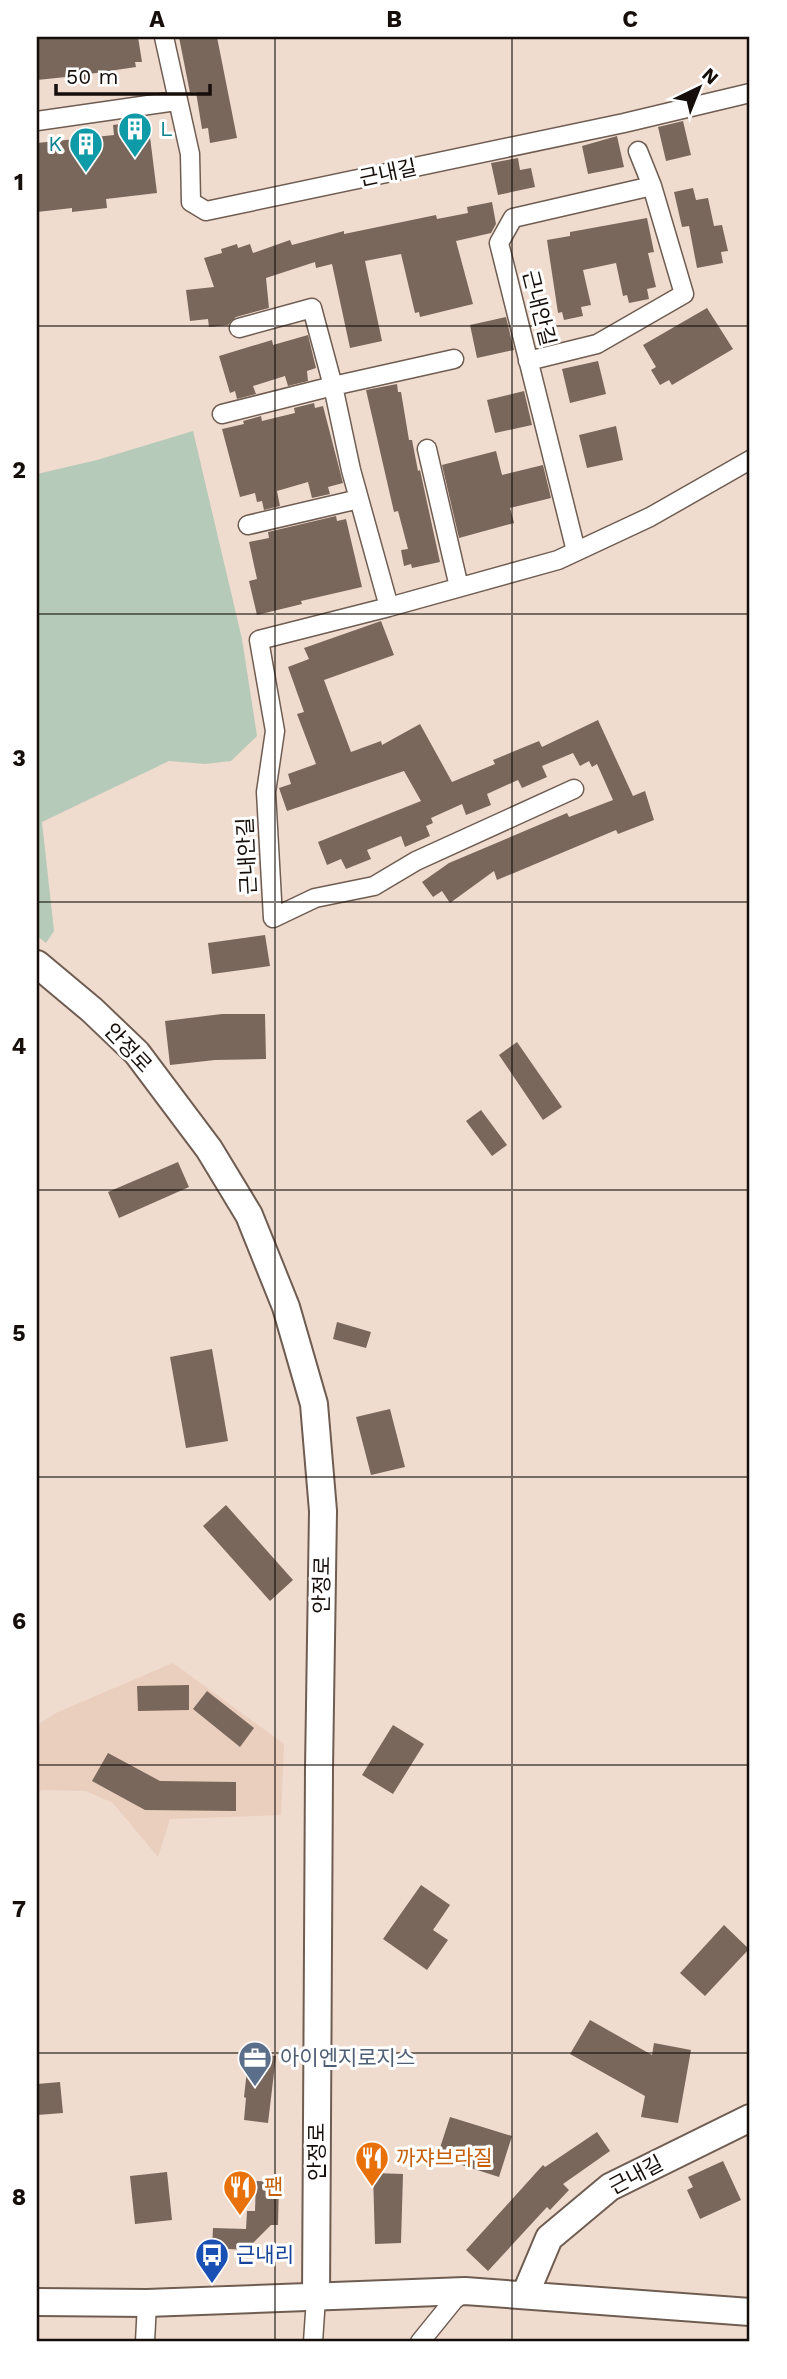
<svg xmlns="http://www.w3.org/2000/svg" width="787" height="2379" viewBox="0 0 787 2379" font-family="'Work Sans','Noto Sans KR',sans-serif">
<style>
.built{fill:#eacebe}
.green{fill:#b6cab9}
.building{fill:#79675c}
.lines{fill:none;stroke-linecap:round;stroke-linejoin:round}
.street-casing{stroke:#6f5d52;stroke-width:21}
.secondary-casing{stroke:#6f5d52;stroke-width:30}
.street{stroke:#fff;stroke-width:18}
.secondary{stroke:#fff;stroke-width:26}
.grid{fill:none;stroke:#150e0a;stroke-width:2;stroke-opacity:0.55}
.labels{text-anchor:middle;stroke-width:6;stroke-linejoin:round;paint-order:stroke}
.culture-label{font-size:21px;fill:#0d838f;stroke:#fff;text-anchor:start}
.street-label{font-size:21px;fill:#150e0a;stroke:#fff}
.service-label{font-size:21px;fill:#4e5e75;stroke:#fff;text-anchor:start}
.food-label{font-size:21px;fill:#c56008;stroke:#fff;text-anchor:start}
.transit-label{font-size:21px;fill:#164399;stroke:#fff;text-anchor:start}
.neatline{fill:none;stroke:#150e0a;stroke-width:2.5}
.grid-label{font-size:23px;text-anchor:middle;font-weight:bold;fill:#150e0a}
</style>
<rect width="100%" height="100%" fill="#f0dbcf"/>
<!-- built -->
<path class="built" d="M173,1663L284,1744L281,1815L170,1819L158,1857L113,1803L86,1791L42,1790L37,1793V1725L58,1712Z"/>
<!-- green -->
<path class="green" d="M193,431L242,639L257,736L231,761L205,764L169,761L42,822L54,931L46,943L37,936V474L97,460Z"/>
<!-- building -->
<path class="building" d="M37,37H138L142,62H135L136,67L89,74L90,81L75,83L73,70L66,77L37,80Z
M179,37H217L237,138L210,143L208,128L202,129L196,92L190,93Z
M148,121L157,193L106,199L107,208L72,212V208L37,212V143L114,135L113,125Z
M683,121L691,155L666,161L658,127Z
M617,136L624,167L588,174L582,146Z
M518,158L520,170L531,168L535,187L498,195L491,163Z
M693,188L696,200L708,198L714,226L722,225L728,251L721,252L723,263L697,268L689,226L682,227L674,192Z
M492,202L496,224L491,233L456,241L473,304L420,317L419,312L415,313L401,254L365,261L382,341L350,348L332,264L316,268L315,262L266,278L269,308L236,317L228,325L209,327L208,319L190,321L186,290L214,287L204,258L222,253L221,249L237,244L238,248L250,244L253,253L290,240L292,245L344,231V234L436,215L437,219L468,213L467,207Z
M647,218L654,252L648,253L656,287L647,289L649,299L629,303L627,295L623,296L616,263L583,270L591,305L581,307L583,316L564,320L562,312L558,313L547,240L570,236V232Z
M707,308L733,349L672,385L669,380L660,385L651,370L656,367L643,345Z
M506,317L514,350L477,358L470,325Z
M308,335L316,368L307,371L308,381L288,386L285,376L253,386L256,394L237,399L235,391L230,393L219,356L272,340L273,345Z
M598,361L606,394L570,403L562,369Z
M397,384L398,392H401L409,440H412L418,471L420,470L440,562L412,568L411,564L404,566L401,550L408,549L398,511L394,512L366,390Z
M524,391L532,425L495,433L487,400Z
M314,403L315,408L323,406L343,483L328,487L330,494L312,498L308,482L277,491L280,506L264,510L262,501L257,502L255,493L240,497L222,429L244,424L243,421L261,416L262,421L295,413L294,408Z
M616,426L623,460L587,468L579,435Z
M496,451L502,475L543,465L551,498L510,508L514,523L459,538L442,465Z
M336,516L337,521L346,519L362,587L301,601L302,604L257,615L249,581L257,579L249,542L269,538L268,532Z
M381,621L394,655L324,680L351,752L381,741L382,745L420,724L452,782L495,764L493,760L539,741L542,747L598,720L633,796L645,791L654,820L618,834L616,830L497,880L494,871L450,903L442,891L433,897L422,882L449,863L567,813L569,817L613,800L597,764L592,767L589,761L580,766L573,753L542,766L547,777L522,788L518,780L487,794L491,805L466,815L462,804L431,818L433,823L426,826L430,836L405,847L401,836L367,850L371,859L346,869L341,859L327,865L318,842L421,801L404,771L287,811L279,788L291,784L288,774L316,764L297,714L304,712L288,667L309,659L304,648Z
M265,935L270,966L212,974L208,943Z
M222,1014H265L266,1059L215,1060L170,1065L165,1021Z
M517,1042L562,1107L543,1120L499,1055Z
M481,1110L507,1145L492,1156L466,1121Z
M178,1162L189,1187L119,1218L108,1192Z
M337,1322L371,1332L366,1348L333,1339Z
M212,1349L228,1441L186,1448L170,1357Z
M390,1409L405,1467L371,1475L356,1417Z
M226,1505L293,1580L270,1601L203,1526Z
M189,1685V1710L138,1711L137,1686Z
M207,1691L254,1728L240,1747L193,1709Z
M393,1725L424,1744L393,1794L362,1775Z
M108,1753L160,1781L236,1782V1811L145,1810L92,1781Z
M421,1885L450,1905L433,1930L448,1940L427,1970L383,1939Z
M724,1925L749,1949L705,1996L680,1973Z
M590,2020L652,2055L654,2043L691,2050L678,2123L641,2117L645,2096L570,2054Z
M249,2053L276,2056L268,2123L244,2120L246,2098L244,2097Z
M60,2082L63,2113L37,2115V2084Z
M450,2117L512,2136L499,2177L437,2157Z
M597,2132L610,2151L563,2184L569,2190L550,2210L547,2207L488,2271L466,2250L543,2165L545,2167Z
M723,2161L741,2200L700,2219L687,2190L693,2187L688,2177Z
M167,2172L172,2220L135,2224L130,2176Z
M373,2173L403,2174L401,2243L375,2244Z
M256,2181L279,2182L278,2225H271L246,2250L212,2248L213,2228L246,2229L247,2211H255Z"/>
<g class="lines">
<!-- street casing -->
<g class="street-casing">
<path id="street" d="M164,37L190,154L191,202L206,211L624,123L750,93
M37,121L176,101
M239,328L312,308L333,386L351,470L389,607
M528,361L597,344L684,294L652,186L638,151
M222,414L333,386L454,359
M427,449L459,587
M248,525L359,499
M576,551L499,243L513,218L652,186
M574,789L416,861L374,886L315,898L273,918L266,792L275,731L259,640L389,607L558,560L650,517L750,460
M145,2342L147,2303
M313,2342L316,2298
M420,2342L454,2300L465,2291"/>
</g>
<!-- secondary casing -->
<g class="secondary-casing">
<path id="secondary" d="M37,964L92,1010L137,1053L209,1149L249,1215L286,1307L314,1404L323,1511L319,1769L316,2298
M525,2295L549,2238L610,2187L750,2118
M37,2302L147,2303L465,2291L750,2312"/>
</g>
<!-- street -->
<use href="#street" class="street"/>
<!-- secondary -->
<use href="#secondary" class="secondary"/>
</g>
<!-- grid -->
<path class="grid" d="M275,37V2342M512,37V2342M37,326H750M37,614H750M37,902H750M37,1190H750M37,1477H750M37,1765H750M37,2053H750"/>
<!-- icons -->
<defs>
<g id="building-pin" transform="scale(1.75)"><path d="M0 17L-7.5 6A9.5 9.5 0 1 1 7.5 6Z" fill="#0f9aa8" stroke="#fff"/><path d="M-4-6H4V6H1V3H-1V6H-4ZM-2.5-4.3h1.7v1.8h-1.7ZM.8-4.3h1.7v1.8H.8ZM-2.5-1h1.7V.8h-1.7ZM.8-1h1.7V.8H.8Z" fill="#fff"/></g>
<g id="office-pin" transform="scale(1.75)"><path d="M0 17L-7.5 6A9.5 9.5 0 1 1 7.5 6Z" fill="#5c6f8a" stroke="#fff"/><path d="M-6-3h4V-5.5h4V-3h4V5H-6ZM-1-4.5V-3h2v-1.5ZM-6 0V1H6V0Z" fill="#fff"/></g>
<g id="restaurant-pin" transform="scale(1.75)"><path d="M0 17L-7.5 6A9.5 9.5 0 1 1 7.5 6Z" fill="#e8710a" stroke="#fff"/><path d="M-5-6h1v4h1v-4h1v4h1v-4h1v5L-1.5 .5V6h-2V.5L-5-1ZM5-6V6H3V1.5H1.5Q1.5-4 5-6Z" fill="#fff"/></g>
<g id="bus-pin" transform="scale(1.75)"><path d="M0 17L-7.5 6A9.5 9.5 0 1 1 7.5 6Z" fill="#1a4fb4" stroke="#fff"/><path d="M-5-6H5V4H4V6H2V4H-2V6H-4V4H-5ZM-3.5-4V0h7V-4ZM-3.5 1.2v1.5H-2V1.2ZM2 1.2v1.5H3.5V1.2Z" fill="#fff"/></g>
</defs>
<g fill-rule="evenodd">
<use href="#building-pin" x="135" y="129"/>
<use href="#building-pin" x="86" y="144"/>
<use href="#office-pin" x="255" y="2058"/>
<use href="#restaurant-pin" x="372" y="2158"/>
<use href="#restaurant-pin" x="240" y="2187"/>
<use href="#bus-pin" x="212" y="2255"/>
</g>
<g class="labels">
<!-- culture labels -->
<g class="culture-label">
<text x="160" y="136">L</text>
<text x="62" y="151" text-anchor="end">K</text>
</g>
<!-- street labels -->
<g class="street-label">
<text transform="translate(388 173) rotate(-12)" y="7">근내길</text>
<text transform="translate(539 308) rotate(76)" y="7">근내안길</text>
<text transform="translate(247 856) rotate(-93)" y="7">근내안길</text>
<text transform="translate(128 1048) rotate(47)" y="7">안정로</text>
<text transform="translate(322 1585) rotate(-89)" y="7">안정로</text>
<text transform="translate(317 2152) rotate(-90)" y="7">안정로</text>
<text transform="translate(636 2175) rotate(-28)" y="7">근내길</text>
</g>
<!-- service labels -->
<g class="service-label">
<text x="280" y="2065">아이엔지로지스</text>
</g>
<!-- food labels -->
<g class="food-label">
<text x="396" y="2165">까쟈브라질</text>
<text x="264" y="2194">팬</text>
</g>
<!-- transit labels -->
<g class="transit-label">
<text x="236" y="2262">근내리</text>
</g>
</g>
<!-- border -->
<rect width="787" height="2379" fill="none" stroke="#ffffff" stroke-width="77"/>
<!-- north arrow -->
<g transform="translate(699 88) rotate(43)" stroke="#ffffff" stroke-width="5" paint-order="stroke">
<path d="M0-5L12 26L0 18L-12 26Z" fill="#150e0a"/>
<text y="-10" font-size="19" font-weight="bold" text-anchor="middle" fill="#150e0a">N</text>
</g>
<!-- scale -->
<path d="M56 84v10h154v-10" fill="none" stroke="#150e0a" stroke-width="3.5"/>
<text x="66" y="84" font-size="21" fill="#150e0a" stroke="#ffffff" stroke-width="5" paint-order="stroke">50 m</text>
<rect x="38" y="38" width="710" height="2302" class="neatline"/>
<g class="grid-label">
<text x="157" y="27">A</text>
<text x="394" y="27">B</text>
<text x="630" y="27">C</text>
<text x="19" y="190">1</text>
<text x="19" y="478">2</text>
<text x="19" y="766">3</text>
<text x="19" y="1054">4</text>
<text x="19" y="1341">5</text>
<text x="19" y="1629">6</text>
<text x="19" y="1917">7</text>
<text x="19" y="2205">8</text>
</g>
</svg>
